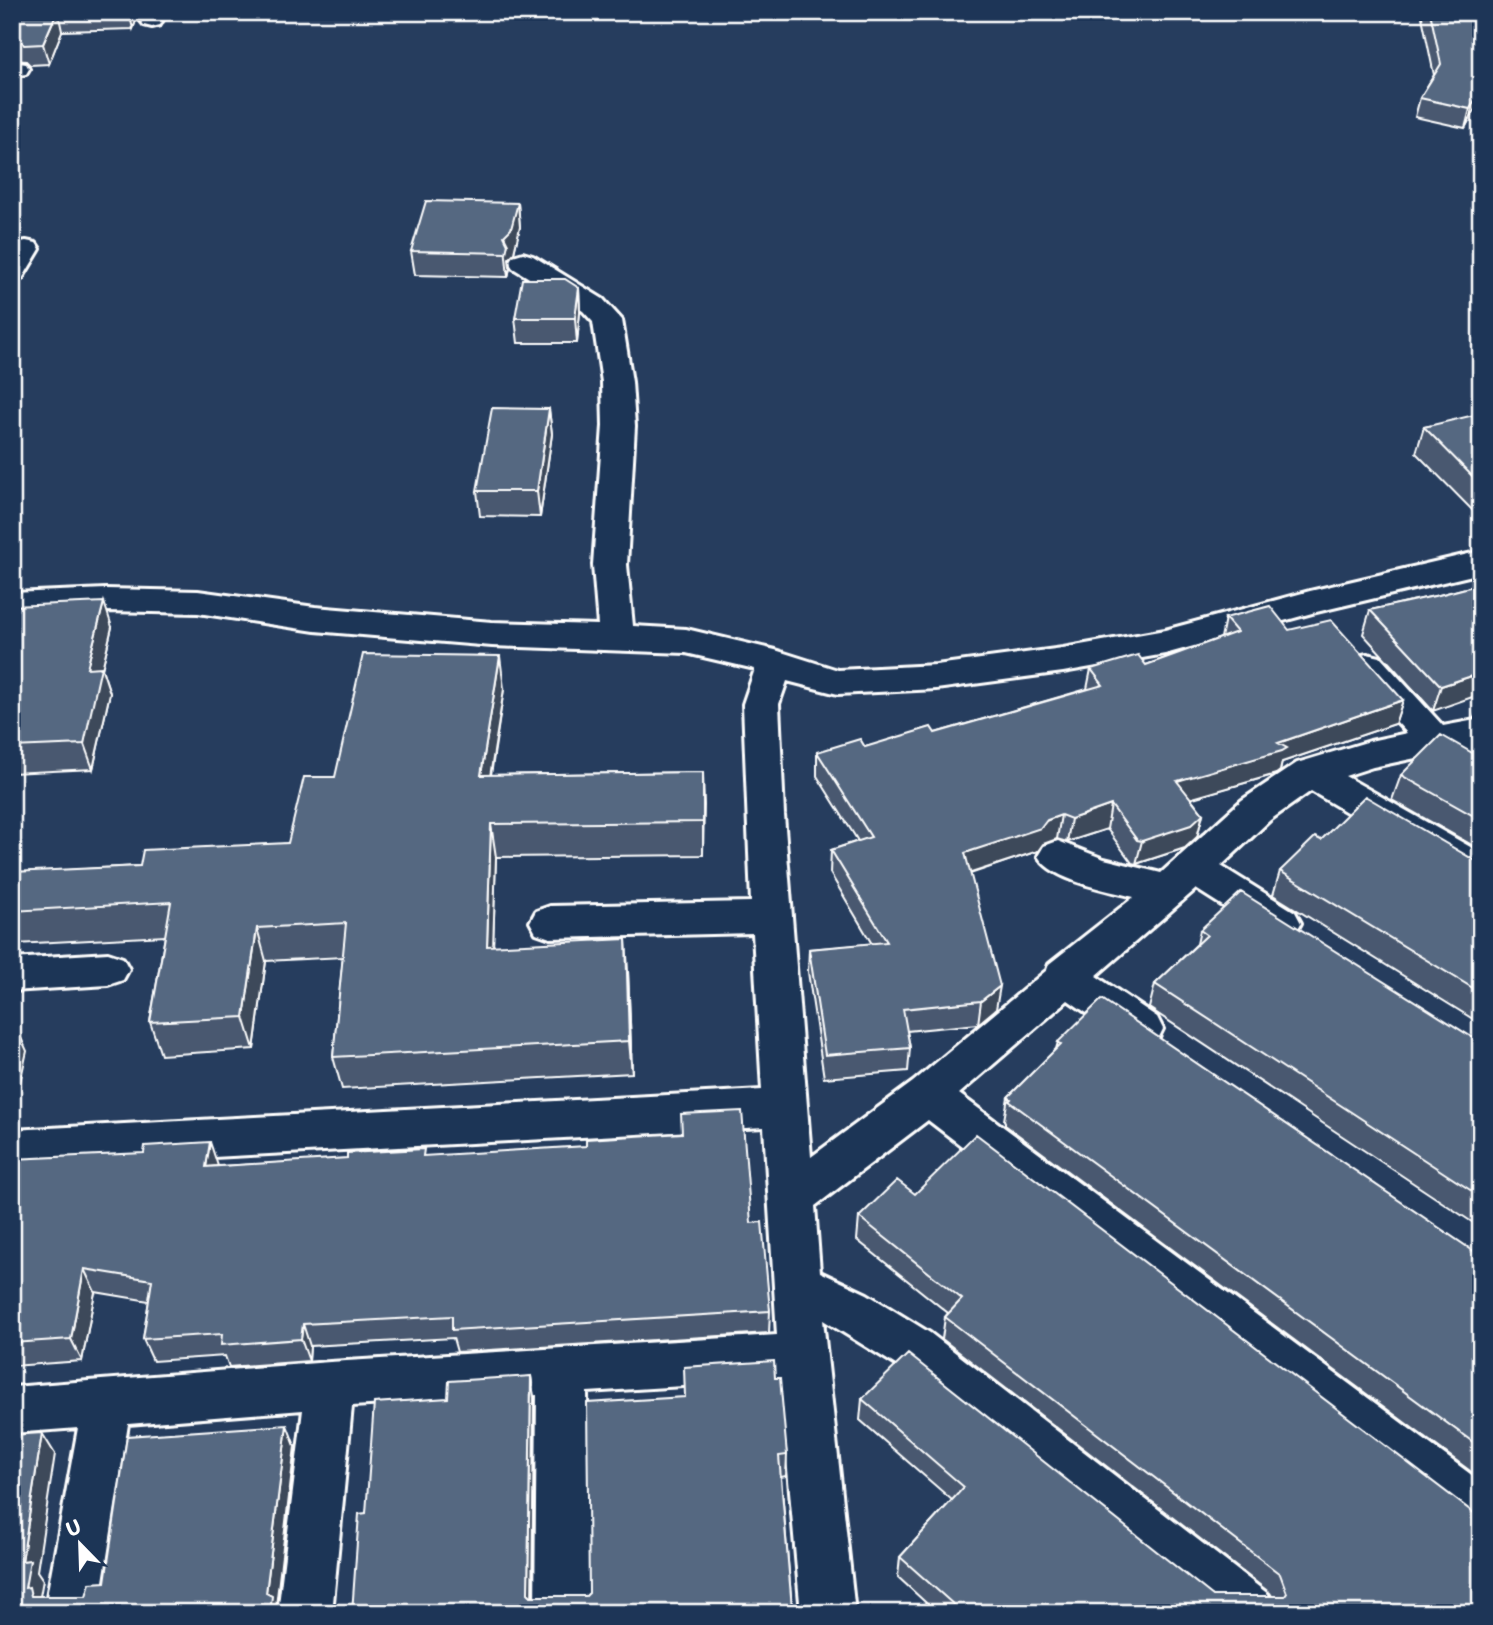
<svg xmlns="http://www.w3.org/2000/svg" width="1493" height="1625" viewBox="0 0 1493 1625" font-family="'Playpen Sans',sans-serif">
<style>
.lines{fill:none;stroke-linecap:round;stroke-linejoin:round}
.minor-casing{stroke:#fff;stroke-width:6}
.minor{fill:#1d3557;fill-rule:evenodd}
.wall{fill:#49596f;stroke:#fff;stroke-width:2}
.shaded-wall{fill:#3c485a;stroke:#fff;stroke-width:2}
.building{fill:#556781;stroke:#fff;stroke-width:2}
</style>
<rect width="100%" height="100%" fill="#263d5e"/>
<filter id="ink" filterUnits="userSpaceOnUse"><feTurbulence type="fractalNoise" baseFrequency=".0143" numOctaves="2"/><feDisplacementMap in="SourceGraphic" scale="14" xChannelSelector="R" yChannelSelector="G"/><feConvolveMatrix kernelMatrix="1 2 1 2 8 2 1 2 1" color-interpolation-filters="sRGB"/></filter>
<g filter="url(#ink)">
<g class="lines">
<!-- minor casing -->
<g class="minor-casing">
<path id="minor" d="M143,12H167L160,25L152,27L144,25L140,20Z
M12,62L26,64L29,69L26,74L12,76Z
M26,241L36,243L40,249L22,279L12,282V249L16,243Z
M523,253L533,256L603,299L622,320L632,382L635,426L627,565L633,626L686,629L775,650L838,670L936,665L1063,648L1165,630L1310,591L1481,551V573L1312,613L1165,654L1063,672L936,689L838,694L787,681L779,704L784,815L811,1157L913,1082L1047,970L1049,964L1134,897C1107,890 1052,881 1038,856L1044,846L1058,841L1104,859L1161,873L1242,800L1297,763L1370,741L1407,733L1354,675L1349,666L1354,657L1367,654L1380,657L1443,726L1481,719V745L1474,746L1481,750V780L1468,777L1430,755L1373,767L1345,776L1481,853V887L1467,883L1311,791L1270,820L1221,866L1295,912L1301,923L1295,934L1281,939L1267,934L1196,889L1096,976L1157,1017L1163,1029L1157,1041L1142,1046L1127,1041L1068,1000L959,1094L1481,1482V1538L1463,1531L928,1120L815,1206L820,1272L867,1294L930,1333L1268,1594L1275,1613H1206L896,1365L823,1320L855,1613H801L780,1380L587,1392L589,1613H535L537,1395L352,1406L332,1613H278L303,1410L128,1424L98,1613H44L78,1428L12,1433V1387L330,1362L777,1335L764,1127L12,1168V1130L762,1090L753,933L550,938L536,933L530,922L536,911L550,906L751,902L743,704L755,669L686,653L492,646L315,631L198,613L106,611L12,615V593L106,589L198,591L315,607L492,622L598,625L593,565L603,426L602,382L593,322L583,311L513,268L509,262L513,256Z
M108,953L123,958L129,969L123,980L108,985L12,991V959Z"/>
</g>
<!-- minor -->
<use href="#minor" class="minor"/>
</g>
<!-- wall -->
<path class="wall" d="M12,12H139L133,29L62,31L49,64L30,65L26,61L12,60Z
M1421,12H1481V98L1465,128L1415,117L1420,98L1434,75Z
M518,203L520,227L514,253L509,258L510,268L508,277L415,275L411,251Z
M579,288L580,312L577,343H518L515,318Z
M549,409L552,434L540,517L480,516L477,491Z
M1481,417V519L1416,453L1424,427Z
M1481,584L1433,711L1363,634L1370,610L1439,595Z
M12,606L112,627L102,669L110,693L93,769L12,773Z
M1225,618L1289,630L1403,700L1395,724L1282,762L1280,771L1276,774L1191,798L1203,814L1197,837L1185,848L1136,864L1132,863L1107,829L1067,842L1057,839L1043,844L1038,851L970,874L996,1009L978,1024L907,1031L910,1048L908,1071L824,1078L808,972L809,949L872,944L830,873L831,850L858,841L817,776V752L865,747L935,733L1087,689L1091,669L1146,665L1221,638Z
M504,689L491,775L703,772V855L496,857L493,946L628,971L632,1073L342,1089L333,1057L343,957L266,961L254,1049L161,1055L150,1022L165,936L16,944L12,934V873L140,866L288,843L335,777Z
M1481,701V719L1474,718Z
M1476,755H1481V850L1392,800L1401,775Z
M1321,840L1481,862V1024L1273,895L1280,871Z
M1200,930L1481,1041V1228L1149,1008L1155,984L1197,944Z
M1058,1042L1475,1252L1481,1253V1479L1005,1125V1122L1004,1120L1008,1097L1056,1049Z
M425,1156L751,1223L770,1311L769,1333L457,1352L453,1338L310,1346L309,1361L229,1367L225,1356L153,1361L143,1339L149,1301L95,1292L82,1361L12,1366V1159L218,1166Z
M915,1194L1474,1513L1481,1613H937L898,1577L900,1557L952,1500L860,1420L862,1399L1213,1596H1272L1270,1593L942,1339L945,1317L948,1313L857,1240L859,1217Z
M531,1376L534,1398L533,1596H586L589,1593L685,1397L775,1378L787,1455L786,1476L781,1477L792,1608L352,1613L366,1513L448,1398Z"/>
<!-- shaded-wall -->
<path class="shaded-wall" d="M57,12H58L62,31L49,64L43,44Z
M129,12H139L133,29Z
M1481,89V98L1465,128L1470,109Z
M518,203L520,227L514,253L509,258L510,268L508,277L504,236Z
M579,288L580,312L577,343L575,318Z
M549,409L552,434L540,517L537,491Z
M104,602L112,627L102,669L110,693L93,769L84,744L87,668Z
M500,656L504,689L485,808L481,775Z
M1481,673V694L1433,711L1441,686Z
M1403,700L1395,724L1282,762L1280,771L1276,774L1172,804L1177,781L1278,743Z
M703,772L704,805L703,855Z
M1111,805L1107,829L1067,842L1071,819Z
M1203,814L1197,837L1185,848L1136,864L1142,841Z
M1061,815L1057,839L1043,844L1038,851L962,876L965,853Z
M491,824L496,857L492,979L487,946Z
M257,928L266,961L254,1049L244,1017Z
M626,939L628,971L632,1073L629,1041Z
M1000,986L996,1009L978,1024L981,1001Z
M16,1027L27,1051L12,1118V1043Z
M210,1142L218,1166L206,1167Z
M84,1269L95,1292L82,1361L71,1339Z
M303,1324L310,1346L309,1361L301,1339Z
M531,1376L534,1398L532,1613L528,1593Z
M287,1425L295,1446L276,1606L279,1613H270L266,1593Z
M42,1433L55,1454L37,1571L43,1580L39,1602L43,1613L25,1588L22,1561Z"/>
<!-- building -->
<path class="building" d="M12,12H57L43,44L24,45L21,41L12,40Z
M1430,12H1481V89L1470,109L1420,98L1441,64Z
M426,201L518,203L511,229L504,236L508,244L506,253L411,251Z
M522,279H565L579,288L575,318H515Z
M492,408L549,409L537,491H477Z
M1478,414L1481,417V485L1424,427Z
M1481,584V673L1441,686L1370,610L1439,595Z
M104,602L87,668L101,667L84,744L12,747V664L14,656L12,657V606Z
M1270,606L1289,630L1331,620L1403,700L1278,743L1287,748L1282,751L1177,781L1203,814L1191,825L1142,841L1137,840L1111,805L1071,819L1061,815L1047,820L1041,828L965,853L1000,986L981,1001L903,1009L910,1048L825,1055L809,949L887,942L831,850L871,837L817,752L860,739L865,747L931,727L935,733L1103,685L1091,669L1138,655L1146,665L1237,632L1225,618Z
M363,654L500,656L481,775L703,772V822L491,824L487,946L626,939L629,1041L333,1057L346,923L257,928L244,1017L150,1022L171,902L12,911V872L140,866L143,850L288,843L304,777H335Z
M1441,735L1476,755H1481V820L1401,775Z
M1365,796L1476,861L1481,862V993L1280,871L1315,837L1321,840Z
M1241,892L1475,1039L1481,1041V1197L1155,984L1207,935L1200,930Z
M1102,999L1475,1252L1481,1253V1448L1009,1101L1011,1099L1008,1097L1061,1044L1058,1042Z
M12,1027H16L12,1043Z
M742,1111L751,1223L762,1222L770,1311L452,1330V1316L303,1324L301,1339L221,1345L222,1334L143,1339L152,1280L84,1269L71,1339L12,1343V1159L144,1153L145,1146L210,1142L206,1167L347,1158V1153L424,1149L423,1156L586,1146V1139L682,1133L681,1114Z
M976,1134L1474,1513L1481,1515V1613H963L900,1557L964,1487L862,1399L908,1354L1213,1596H1285L1287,1593L1280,1574L945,1317L962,1299L859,1217L897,1180L915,1194Z
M774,1361L775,1378H780L787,1455L779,1456L792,1608H796L797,1613H352L359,1514L366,1513L374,1403L448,1398L449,1381L531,1376L528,1593L531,1596H586L589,1593L587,1403L685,1397L684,1367Z
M287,1425L266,1593L272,1596L270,1613H12V1435L42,1433L22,1561L30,1560L25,1588L29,1587L31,1596H86L90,1583L105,1582L127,1436Z"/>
</g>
<!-- margin -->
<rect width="1493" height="1625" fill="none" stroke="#1d3557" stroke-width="42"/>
<rect x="21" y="21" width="1451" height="1583" fill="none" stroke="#fff" stroke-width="2.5" filter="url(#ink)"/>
<!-- north arrow -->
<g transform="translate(80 1544) rotate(337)" stroke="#1d3557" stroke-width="5" paint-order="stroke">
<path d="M0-5L12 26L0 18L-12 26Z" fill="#ffffff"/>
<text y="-10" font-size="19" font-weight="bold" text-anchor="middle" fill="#ffffff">U</text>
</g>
</svg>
